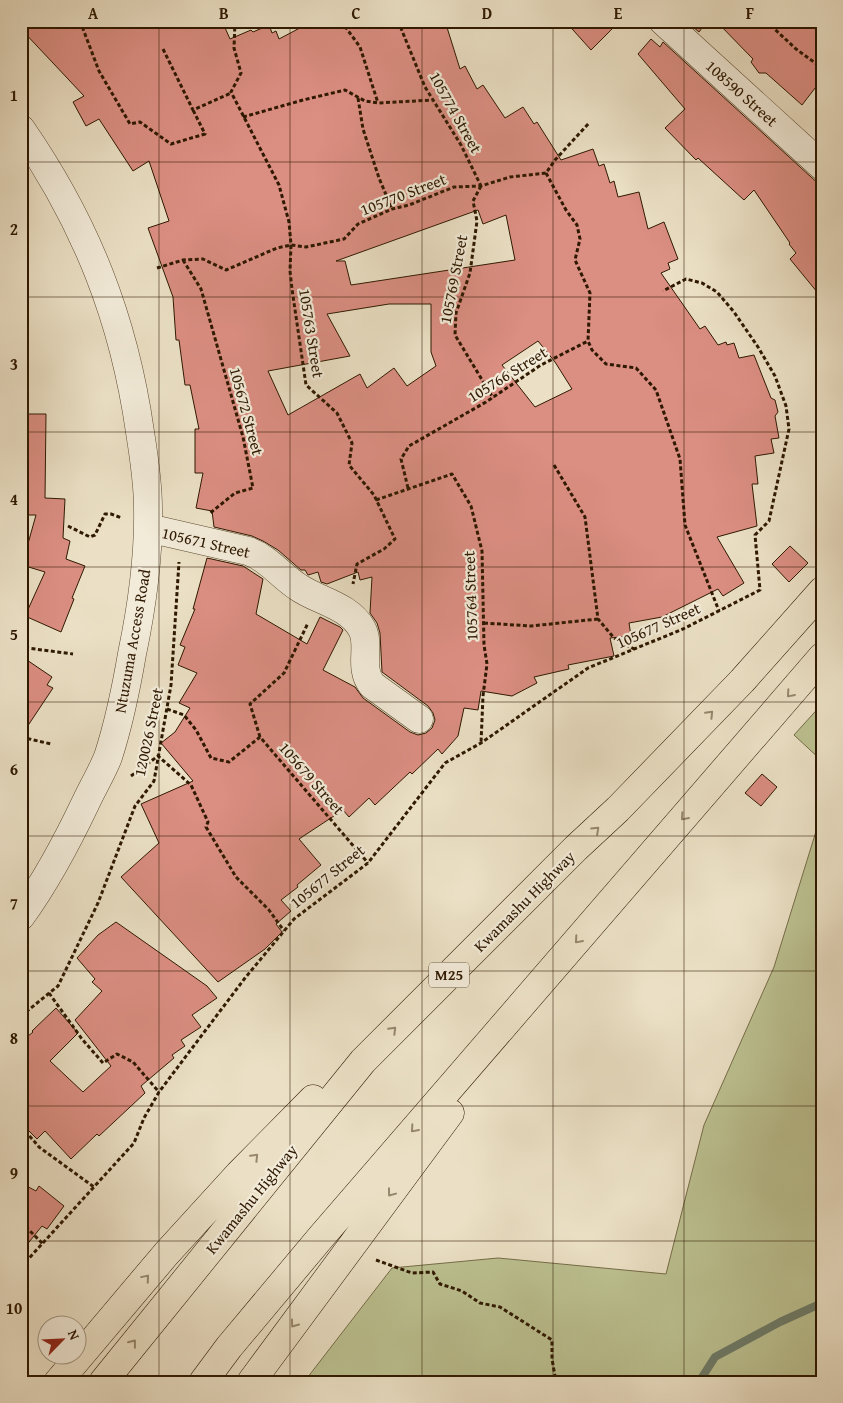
<svg xmlns="http://www.w3.org/2000/svg" width="843" height="1403" viewBox="0 0 843 1403" font-family="'Gentium Book Plus',serif">
<style>
.green{fill:#bcc191;stroke:#756c48}
.lines{fill:none;stroke-linecap:round;stroke-linejoin:round}
.stream{stroke:#6e7c69;stroke-width:8}
.building{fill:#db8e82;stroke:#2e1800;fill-rule:evenodd}
.minor-casing{stroke:#5d4a31;stroke-width:29}
.major-casing{stroke:#2e1800;stroke-width:29}
.path{stroke:#2e1800;stroke-width:3;stroke-dasharray:4 2.5;stroke-linecap:butt}
.minor{stroke:#f2ebd9;stroke-width:28}
.major{stroke:#ebe0c5;stroke-width:28}
.oneway{stroke:#96866c}
.grid{fill:none;stroke:#2e1800;stroke-width:1;stroke-opacity:0.55}
.labels{text-anchor:middle;stroke-width:4.5;stroke-linejoin:round;paint-order:stroke}
.shield{fill:#f2ebd9;stroke:#695741;stroke-width:1}
.shield-label{font-size:15px;font-weight:bold;fill:#2e1800}
.street-label{font-size:16px;fill:#2e1800;stroke:#f2ebd9}
.neatline{fill:none;stroke:#2e1800;stroke-width:2}
.grid-label{font-size:16px;text-anchor:middle;font-weight:bold;fill:#2e1800}
</style>
<rect width="100%" height="100%" fill="#ebe0c5"/>
<filter id="stains"><feTurbulence type="fractalNoise" baseFrequency=".004" numOctaves="4"/><feColorMatrix values="0 0 0 0 .2 0 0 0 0 .09 0 0 0 0 .02 0 0 0 .5 -.17"/></filter>
<radialGradient id="worn" r=".72"><stop offset=".6" stop-color="#630" stop-opacity="0"/><stop offset="1" stop-color="#630" stop-opacity=".3"/></radialGradient>
<!-- green -->
<path class="green" d="M822,704V761L794,735Z
M822,812V1382H304L392,1268L498,1258L666,1274L704,1125L774,967Z"/>
<g class="lines">
<!-- stream -->
<path class="stream" d="M699,1382L715,1357L780,1322L822,1303"/>
</g>
<!-- building -->
<path class="building" d="M21,21H222L230,39L251,30L253,32L269,25L272,33L276,31L279,39L313,21H445L460,69L465,66L477,89L483,85L505,118L523,107L534,124L537,122L561,160L593,149L599,166L604,164L610,183L614,181L618,197L639,192L648,229L664,222L678,259L668,263L670,269L661,273L700,329L705,326L718,345L726,342L727,345L734,343L739,358L754,355L771,398L775,400L778,412L775,416L779,438L771,439L774,453L755,456L758,484H752L757,526L717,537L744,583L723,596L718,589L662,617L629,623L631,636L610,638L614,656L568,665L569,669L534,677L537,683L512,696L481,691L478,710L464,708L458,736L442,754L438,749L412,774L410,772L375,805L369,798L349,817L343,810L299,839L321,865L297,885L298,887L281,900L291,911L276,924L282,932L265,949L218,982L121,877L159,843L141,804L193,781L161,743L175,732L190,708L179,703L197,673L178,665L185,647L180,645L195,609H193L207,558L243,566L263,579L256,614L307,644L320,617L340,627L343,630L323,670L355,687L363,698L410,732L418,735L426,733L432,728L435,720L433,713L428,706L382,672L380,633L377,623L370,613L372,577L360,580L358,572L327,584L321,582L318,572L308,575L305,570H301L278,550L263,541L252,536L214,527L212,511L196,508L203,473H195V429H199L190,385H185L179,340H176L173,297L148,228L169,221L149,161L133,171L99,119L86,126L73,102L84,96L21,29ZM478,210L483,224L506,215L515,260L351,285L345,261H336ZM389,304H431V352L436,366L407,386L394,368L367,388L360,374L288,415L268,371L350,356L327,314ZM538,341L555,362L572,389L535,407L502,365Z
M565,21H620L591,50Z
M686,21H707L699,32Z
M716,21H822V79L802,105L766,73H759L751,62L753,59Z
M651,39L660,47L663,42L822,187V298L790,259L796,253L789,244L790,243L754,190L744,200L698,158L696,160L665,128L685,109L638,54Z
M22,414H46L45,498L65,499L63,538L70,541L66,559L85,566L72,598L74,599L61,632L25,616L45,572L22,565L36,515H21Z
M790,546L808,563L789,582L772,564Z
M21,656L52,677L47,685L53,688L21,736Z
M762,774L777,787L761,806L745,793Z
M116,922L207,986L217,998L192,1015L201,1027L181,1040L185,1046L172,1055L174,1058L141,1086L145,1093L99,1136L97,1134L71,1159L45,1131L37,1139L21,1123V1086L28,1079L21,1069V1042L33,1032L32,1031L56,1008L78,1033L50,1061L83,1092L111,1066L75,1020L102,991L92,982L95,979L77,958L98,935Z
M21,1183L36,1191L39,1186L64,1206L47,1229L42,1226L21,1252Z"/>
<g class="lines">
<!-- minor casing -->
<g class="minor-casing">
<path id="minor" d="M663,21L822,166
M21,129C86,223 124,319 140,432C144,457 148,483 148,508C149,558 142,606 132,654C126,689 119,723 108,757C102,772 93,787 86,802C67,842 47,880 21,916
M148,528L248,551C268,558 280,575 298,587C318,601 349,605 362,629C371,646 358,667 372,685L419,719"/>
</g>
<!-- major casing -->
<g class="major-casing">
<path id="major" d="M58,1382L166,1254L239,1174L313,1099
M103,1382L363,1061L576,848L618,809L742,681L822,591
M203,1382L229,1347L321,1237L822,657
M251,1382L450,1113"/>
</g>
<!-- path -->
<path class="path" d="M80,21L99,71L130,124L140,122L171,144L205,134L193,110
M235,21L234,48L241,73L231,92L279,185L289,222L291,245L290,271L292,289L306,385L337,413L352,443L349,465L374,495L395,539L384,549L357,564L353,584
M341,21L360,47L378,103
M398,21L425,87L461,145L481,186
M766,21L796,49L822,68
M163,49L193,110L231,93
M358,98L363,129L379,178L392,209
M243,117L303,100L345,90L365,101L378,103L433,100
M546,173L566,210L577,225L580,239L575,260L590,293L588,341L592,350L606,364L636,368L656,390L680,459L685,525L719,611
M481,186L473,201L477,221L470,273L456,313L455,335L493,398
M183,260L201,289L243,437L253,488L235,493L209,514
M157,268L183,260L203,259L226,270L277,248L291,245L306,247L344,239L358,224L392,209L409,205L454,187L481,186L510,177L546,173L555,160L589,123
M554,465L585,517L598,619L614,638L634,649
M408,488L401,459L409,446L486,402L541,365L588,341
M376,500L452,474L471,506L482,551L484,645L487,664L483,696L481,743
M68,526L90,537L95,535L105,514H111L122,518
M484,623L531,626L598,619
M21,642L27,648L73,654
M167,709L184,715L196,730L211,758L229,762L260,737L368,863
M21,737L51,744
M260,737L250,704L284,673L308,623
M131,776L158,756L191,785L208,822L206,827L236,877L269,910L284,931
M49,993L82,1039L103,1063L117,1054L133,1062L159,1092
M21,1016L58,986L98,903L135,806L154,781L171,685L179,562
M21,1126L39,1147L94,1187
M21,1222L43,1244
M376,1260L412,1273L433,1272L440,1284L462,1291L480,1303L500,1307L552,1340V1359L556,1382
M21,1267L134,1143L144,1118L159,1092L245,978L294,919L368,863L445,763L481,743L588,668L683,629L760,590L755,535L769,521L789,429L786,406L775,376L758,347L734,312L717,292L702,283L686,279L663,291"/>
<!-- minor -->
<use href="#minor" class="minor"/>
<!-- major -->
<use href="#major" class="major"/>
</g>
<!-- one-way arrows -->
<defs><path id="oneway-chevron" d="M-2-3.5L2.5 0L-2 3.5" fill="none" stroke-width="1.6" stroke-linecap="round" stroke-linejoin="round" transform="scale(1.25)"/></defs>
<g class="oneway">
<use href="#oneway-chevron" transform="translate(790 694) rotate(131)"/>
<use href="#oneway-chevron" transform="translate(710 714) rotate(-46)"/>
<use href="#oneway-chevron" transform="translate(684 817) rotate(131)"/>
<use href="#oneway-chevron" transform="translate(596 830) rotate(-43)"/>
<use href="#oneway-chevron" transform="translate(578 940) rotate(131)"/>
<use href="#oneway-chevron" transform="translate(393 1030) rotate(-45)"/>
<use href="#oneway-chevron" transform="translate(414 1129) rotate(131)"/>
<use href="#oneway-chevron" transform="translate(255 1157) rotate(-46)"/>
<use href="#oneway-chevron" transform="translate(391 1193) rotate(127)"/>
<use href="#oneway-chevron" transform="translate(146 1278) rotate(-50)"/>
<use href="#oneway-chevron" transform="translate(294 1324) rotate(126)"/>
<use href="#oneway-chevron" transform="translate(133 1343) rotate(-52)"/>
</g>
<!-- grid -->
<path class="grid" d="M159,21V1382M290,21V1382M422,21V1382M553,21V1382M684,21V1382M21,162H822M21,297H822M21,432H822M21,567H822M21,702H822M21,836H822M21,971H822M21,1106H822M21,1241H822"/>
<g class="labels">
<!-- shield labels -->
<rect class="shield" x="429" y="962.5" width="40" height="25" rx="4"/>
<g class="shield-label">
<text x="449" y="980">M25</text>
</g>
<!-- street labels -->
<g class="street-label">
<text transform="translate(742 93) rotate(42)" y="6">108590 Street</text>
<text transform="translate(456 112) rotate(61)" y="6">105774 Street</text>
<text transform="translate(403 194) rotate(-21)" y="6">105770 Street</text>
<text transform="translate(453 279) rotate(-79)" y="6">105769 Street</text>
<text transform="translate(312 333) rotate(81)" y="6">105763 Street</text>
<text transform="translate(507 374) rotate(-32)" y="6">105766 Street</text>
<text transform="translate(247 411) rotate(75)" y="6">105672 Street</text>
<text transform="translate(206 542) rotate(13)" y="6">105671 Street</text>
<text transform="translate(470 596) rotate(-92)" y="6">105764 Street</text>
<text transform="translate(658 625) rotate(-24)" y="6">105677 Street</text>
<text transform="translate(132 641) rotate(-80)" y="6">Ntuzuma Access Road</text>
<text transform="translate(148 732) rotate(-78)" y="6">120026 Street</text>
<text transform="translate(312 778) rotate(49)" y="6">105679 Street</text>
<text transform="translate(327 876) rotate(-39)" y="6">105677 Street</text>
<text transform="translate(524 901) rotate(-45)" y="6">Kwamashu Highway</text>
<text transform="translate(251 1199) rotate(-51)" y="6">Kwamashu Highway</text>
</g>
</g>
<!-- margin -->
<rect width="843" height="1403" fill="none" stroke="#ebe0c5" stroke-width="55"/>
<!-- north arrow -->
<g transform="translate(62 1340) rotate(66)"><circle r="24" fill="#f2ebd9" stroke="#a49782"/>
<path d="M0-4L9 19L0 12L-9 19Z" fill="#8f2418"/>
<text y="-8" font-size="14" font-weight="bold" text-anchor="middle" fill="#2e1800">N</text>
</g>
<rect x="28" y="28" width="788" height="1348" class="neatline"/>
<g class="grid-label">
<text x="93" y="19">A</text>
<text x="224" y="19">B</text>
<text x="356" y="19">C</text>
<text x="487" y="19">D</text>
<text x="618" y="19">E</text>
<text x="750" y="19">F</text>
<text x="14" y="101">1</text>
<text x="14" y="235">2</text>
<text x="14" y="370">3</text>
<text x="14" y="505">4</text>
<text x="14" y="640">5</text>
<text x="14" y="775">6</text>
<text x="14" y="909">7</text>
<text x="14" y="1044">8</text>
<text x="14" y="1179">9</text>
<text x="14" y="1314">10</text>
</g>
<rect width="100%" height="100%" filter="url(#stains)"/>
<rect width="100%" height="100%" fill="url(#worn)"/>
</svg>
